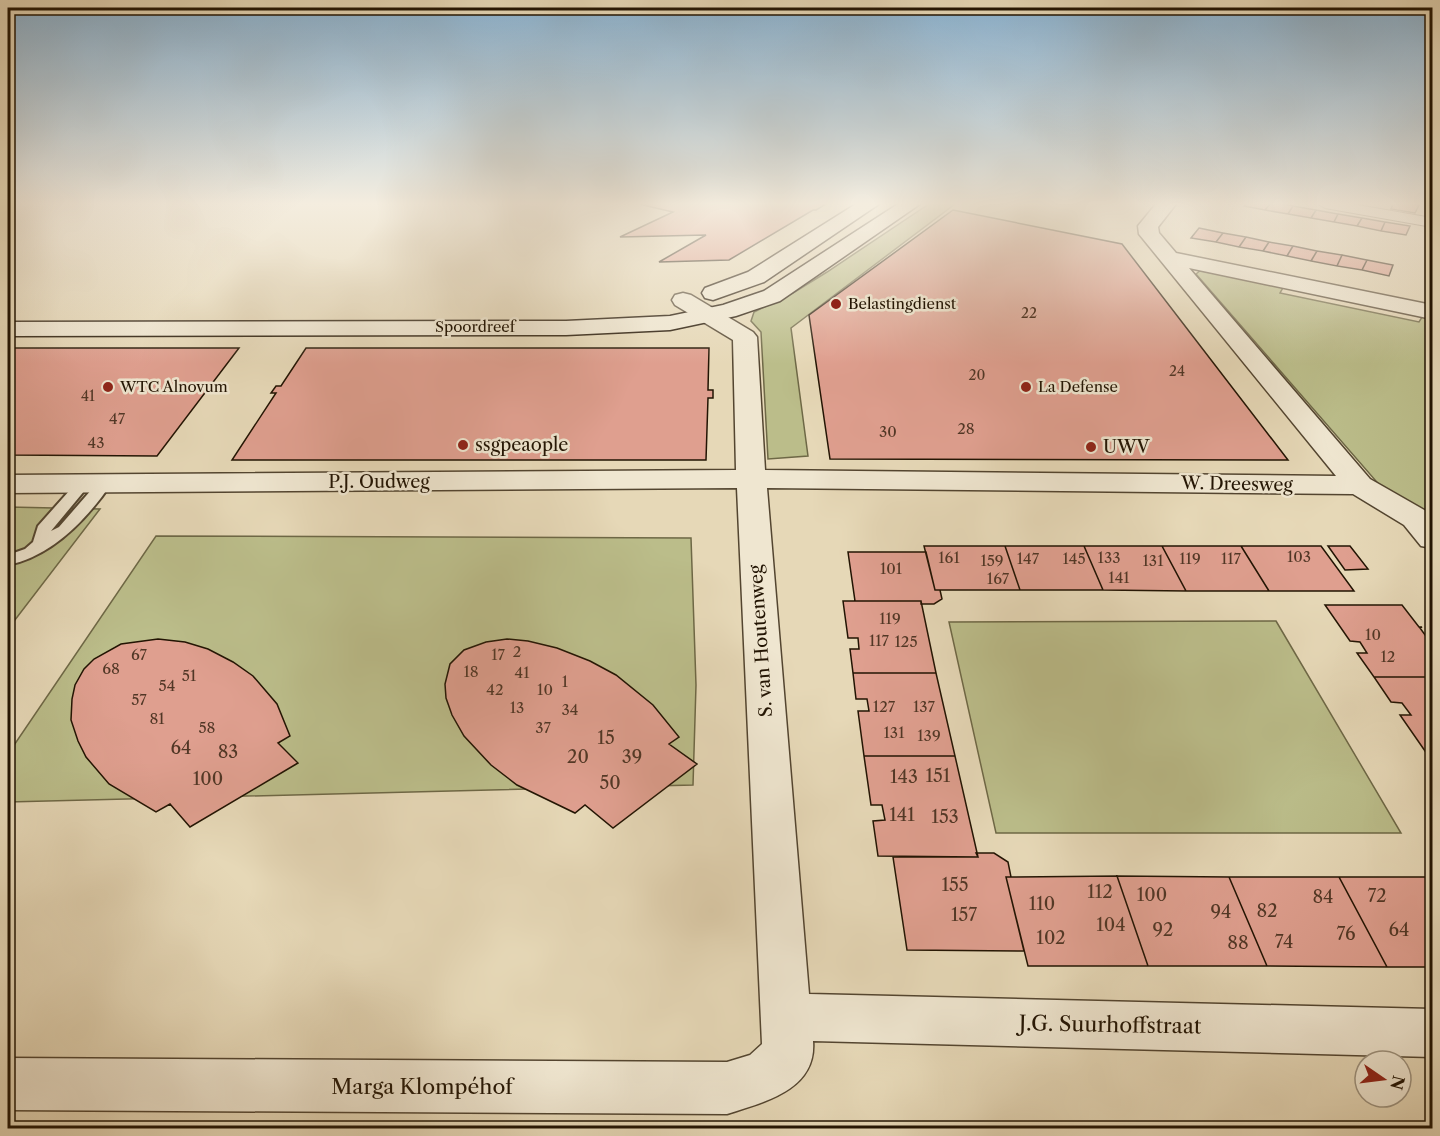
<svg xmlns="http://www.w3.org/2000/svg" width="1440" height="1136" viewBox="0 0 1440 1136" font-family="'Libre Caslon Text',serif">
<style>
.green{fill:#bbbd8a;stroke:#6e6846;stroke-width:1.5}
.building{fill:#df9f8f;stroke:#221403;stroke-width:1.5}
.lines{fill:none;stroke-linecap:round;stroke-linejoin:round}
.service-casing{stroke:#534530;stroke-width:4}
.pedestrian-casing{stroke:#534530;stroke-width:2}
.minor-casing{stroke:#534530;stroke-width:3}
.secondary-casing{stroke:#221403;stroke-width:3}
.service{fill:#efe6d0;fill-rule:evenodd}
.pedestrian{fill:#efe6d0;fill-rule:evenodd}
.minor{fill:#efe6d0;fill-rule:evenodd}
.secondary{fill:#efe6d0;fill-rule:evenodd}
.poi-dot{fill:#8f2418;stroke:#efe6d0;stroke-width:2}
.labels{text-anchor:middle;stroke-width:5;stroke-linejoin:round;paint-order:stroke}
.far-number-label{font-size:14px;fill:#513726}
.far-poi-label{font-size:15px;fill:#221403;stroke:#efe6d0;text-anchor:start}
.far-street-label{font-size:15px;fill:#221403;stroke:#efe6d0}
.number-label{font-size:15px;fill:#513726}
.poi-label{font-size:18px;fill:#221403;stroke:#efe6d0;text-anchor:start}
.street-label{font-size:18px;fill:#221403;stroke:#efe6d0}
.near-number-label{font-size:18px;fill:#513726}
.near-street-label{font-size:21px;fill:#221403;stroke:#efe6d0}
</style>
<rect width="100%" height="100%" fill="#e6d8b7"/>
<filter id="stains"><feTurbulence type="fractalNoise" baseFrequency=".00333" numOctaves="4"/><feColorMatrix values="0 0 0 0 .2 0 0 0 0 .09 0 0 0 0 .02 0 0 0 .5 -.17"/></filter>
<radialGradient id="worn" r=".72"><stop offset=".6" stop-color="#630" stop-opacity="0"/><stop offset="1" stop-color="#630" stop-opacity=".3"/></radialGradient>
<!-- green -->
<path class="green" d="M929,204H955L791,328L808,456L768,459L761,332L751,321L754,312L793,293L827,272Z
M1201,270L1284,286L1280,293L1419,322L1424,314L1432,316V512L1416,507L1382,488L1196,274Z
M8,507L100,509L8,629Z
M156,536L691,538L696,685L693,785L8,802V754Z
M1276,621L1401,833H996L949,622Z"/>
<!-- building -->
<path class="building" d="M639,204H826L816,210H813L729,260L659,262L706,235L620,237L673,212Z
M1245,204H1270L1265,210L1244,206Z
M1270,204H1285L1293,206L1288,214L1265,210Z
M1393,204H1415L1419,205L1415,213L1391,209Z
M1293,206L1316,210L1311,218L1288,214Z
M953,210L1122,244L1288,460L830,459L809,315Z
M1316,210L1338,214L1334,222L1311,218Z
M1338,214L1362,218L1357,226L1334,222Z
M1362,218L1385,222L1381,231L1357,226Z
M1385,222L1410,226L1406,235L1381,231Z
M1199,228L1223,233L1216,242L1191,238Z
M1223,233L1246,237L1239,247L1216,242Z
M1246,237L1269,242L1263,251L1239,247Z
M1269,242L1293,246L1287,256L1263,251Z
M1293,246L1317,251L1311,261L1287,256Z
M1317,251L1342,255L1337,266L1311,261Z
M1342,255L1367,260L1362,270L1337,266Z
M1367,260L1393,265L1389,276L1362,270Z
M8,348H239L157,456L8,455Z
M306,348H709L708,390H713V398H708L706,460H232L276,393H271L276,386H281Z
M924,546H1005L1020,590H935Z
M1005,546H1084L1103,590H1020Z
M1084,546H1162L1186,591L1103,590Z
M1162,546H1241L1269,591H1186Z
M1241,546H1321L1354,591H1269Z
M1328,546H1350L1368,569L1345,570Z
M848,552H926L935,590H940L942,599L934,604H921V601H855Z
M843,601H921L936,673H853L850,649H859L858,638H848Z
M1325,605H1402L1419,627H1422L1420,628L1428,639H1432L1429,640L1432,645V677H1374L1357,653H1367L1360,642L1350,641Z
M158,639L185,642L208,649L233,662L253,676L277,704L290,736L278,743L298,763L190,827L170,804L156,812L109,784L86,757L78,741L71,720L72,699L75,685L84,669L94,659L121,644Z
M507,639L528,641L557,648L590,661L616,675L653,705L679,737L669,744L697,764L613,828L585,805L575,813L517,785L491,765L464,736L452,715L446,698L445,684L450,664L464,650L486,642Z
M853,673H936L955,756H864L858,711H869L867,699H856Z
M1374,677H1432V761L1400,715H1411L1402,703L1391,702Z
M864,756H955L978,857L878,856L873,821L885,820L882,805H871Z
M976,853H994L1008,862L1011,877H1006L1024,951L907,950L893,857H978Z
M1117,876L1229,877L1267,966H1148Z
M1117,876L1148,966H1028L1006,877Z
M1229,877H1339L1387,967L1267,966Z
M1339,877H1432V967H1387Z"/>
<g class="lines">
<!-- service casing -->
<g class="service-casing">
<path id="service" d="M83,480L90,484L51,531L59,527L99,481L104,480L111,484C86,520 52,556 8,565V555L25,549L33,542L38,526L78,481Z"/>
</g>
<!-- pedestrian casing -->
<g class="pedestrian-casing">
<path id="pedestrian" d="M1318,204H1352L1432,218V227L1325,208Z"/>
</g>
<!-- minor casing -->
<g class="minor-casing">
<path id="minor" d="M1156,204H1176L1158,227L1159,233L1176,253L1432,305V319L1189,268L1370,479L1426,511L1432,519V548L1421,546L1404,525L1353,494L767,488L809,994L1432,1009V1057L813,1041C817,1090 764,1102 727,1114L8,1110V1058L727,1062L750,1055L762,1044L737,488L8,493V475L736,470L733,340L675,305L672,300L675,295L683,293L691,295L753,332L757,337L765,470L1336,476L1139,234L1138,226Z"/>
</g>
<!-- secondary casing -->
<g class="secondary-casing">
<path id="secondary" d="M856,204H879L764,282L713,300L705,298L702,293L705,288L748,272Z
M898,204H920L780,301L736,316L670,330L566,335L8,336V322L566,321L670,316L723,305L764,291Z"/>
</g>
<!-- service -->
<use href="#service" class="service"/>
<!-- pedestrian -->
<use href="#pedestrian" class="pedestrian"/>
<!-- minor -->
<use href="#minor" class="minor"/>
<!-- secondary -->
<use href="#secondary" class="secondary"/>
</g>
<!-- sky -->
<linearGradient id="sky" x2="0" y2="1"><stop stop-color="#8ab5d6"/><stop offset="0.56" stop-color="#f4eddf"/><stop offset="1" stop-color="#f4eddf" stop-opacity="0"/></linearGradient>
<rect width="1440" height="364" fill="url(#sky)"/>
<!-- markers -->
<g class="poi-dot">
<circle cx="836" cy="304" r="6"/>
<circle cx="108" cy="387" r="6"/>
<circle cx="1026" cy="387" r="6"/>
<circle cx="463" cy="445" r="6"/>
<circle cx="1091" cy="447" r="6"/>
</g>
<g class="labels">
<!-- far-number labels -->
<g class="far-number-label">
<text x="1029" y="318">22</text>
<text x="1177" y="376">24</text>
<text x="977" y="380">20</text>
<text x="88" y="401">41</text>
</g>
<!-- far-poi labels -->
<g class="far-poi-label">
<text x="848" y="309">Belastingdienst</text>
<text x="120" y="392">WTC Alnovum</text>
<text x="1038" y="392">La Defense</text>
</g>
<!-- far-street labels -->
<g class="far-street-label">
<text x="475" y="332">Spoordreef</text>
</g>
<!-- number labels -->
<g class="number-label">
<text x="117" y="424">47</text>
<text x="966" y="434">28</text>
<text x="888" y="437">30</text>
<text x="96" y="448">43</text>
<text x="1299" y="562">103</text>
<text x="949" y="563">161</text>
<text x="1109" y="563">133</text>
<text x="1028" y="564">147</text>
<text x="1074" y="564">145</text>
<text x="1190" y="564">119</text>
<text x="1231" y="564">117</text>
<text x="992" y="566">159</text>
<text x="1153" y="566">131</text>
<text x="891" y="574">101</text>
<text x="1119" y="583">141</text>
<text x="998" y="584">167</text>
<text x="890" y="624">119</text>
<text x="1373" y="640">10</text>
<text x="879" y="646">117</text>
<text x="906" y="647">125</text>
<text x="517" y="657">2</text>
<text x="139" y="660">67</text>
<text x="498" y="660">17</text>
<text x="1388" y="662">12</text>
<text x="111" y="674">68</text>
<text x="471" y="677">18</text>
<text x="522" y="678">41</text>
<text x="189" y="681">51</text>
<text x="565" y="687">1</text>
<text x="167" y="691">54</text>
<text x="495" y="695">42</text>
<text x="545" y="695">10</text>
<text x="139" y="705">57</text>
<text x="884" y="712">127</text>
<text x="924" y="712">137</text>
<text x="517" y="713">13</text>
<text x="570" y="715">34</text>
<text x="157" y="724">81</text>
<text x="207" y="733">58</text>
<text x="543" y="733">37</text>
<text x="894" y="738">131</text>
<text x="929" y="741">139</text>
</g>
<!-- poi labels -->
<g class="poi-label">
<text x="475" y="451">ssgpeaople</text>
<text x="1103" y="453">UWV</text>
</g>
<!-- street labels -->
<g class="street-label">
<text x="379" y="488">P.J. Oudweg</text>
<text transform="translate(1237 484) rotate(1)" y="6">W. Dreesweg</text>
<text transform="translate(761 641) rotate(-94)" y="6">S. van Houtenweg</text>
</g>
<!-- near-number labels -->
<g class="near-number-label">
<text x="606" y="744">15</text>
<text x="181" y="754">64</text>
<text x="228" y="758">83</text>
<text x="578" y="763">20</text>
<text x="632" y="763">39</text>
<text x="938" y="782">151</text>
<text x="904" y="783">143</text>
<text x="208" y="785">100</text>
<text x="610" y="789">50</text>
<text x="902" y="821">141</text>
<text x="945" y="823">153</text>
<text x="955" y="891">155</text>
<text x="1100" y="898">112</text>
<text x="1152" y="901">100</text>
<text x="1377" y="902">72</text>
<text x="1323" y="903">84</text>
<text x="1042" y="910">110</text>
<text x="1267" y="917">82</text>
<text x="1221" y="918">94</text>
<text x="964" y="921">157</text>
<text x="1111" y="931">104</text>
<text x="1163" y="936">92</text>
<text x="1399" y="936">64</text>
<text x="1346" y="940">76</text>
<text x="1051" y="944">102</text>
<text x="1284" y="948">74</text>
<text x="1238" y="949">88</text>
</g>
<!-- near-street labels -->
<g class="near-street-label">
<text transform="translate(1110 1025) rotate(1)" y="7">J.G. Suurhoffstraat</text>
<text x="422" y="1094">Marga Klompéhof</text>
</g>
</g>
<!-- margin -->
<rect width="1440" height="1136" fill="none" stroke="#e6d8b7" stroke-width="30"/>
<rect x="9" y="9" width="1422" height="1118" fill="none" stroke="#221403" stroke-width="3"/>
<rect x="15" y="15" width="1410" height="1106" fill="none" stroke="#221403" stroke-width="1.5"/>
<!-- north arrow -->
<g transform="translate(1383 1079) rotate(104)"><circle r="28" fill="#efe6d0" stroke="#9d927e" stroke-width="1.5"/>
<path d="M0-4.5L10 22L0 15L-10 22Z" fill="#8f2418"/>
<text y="-9" font-size="16" font-weight="bold" text-anchor="middle" fill="#221403">N</text>
</g>
<rect width="100%" height="100%" filter="url(#stains)"/>
<rect width="100%" height="100%" fill="url(#worn)"/>
</svg>
